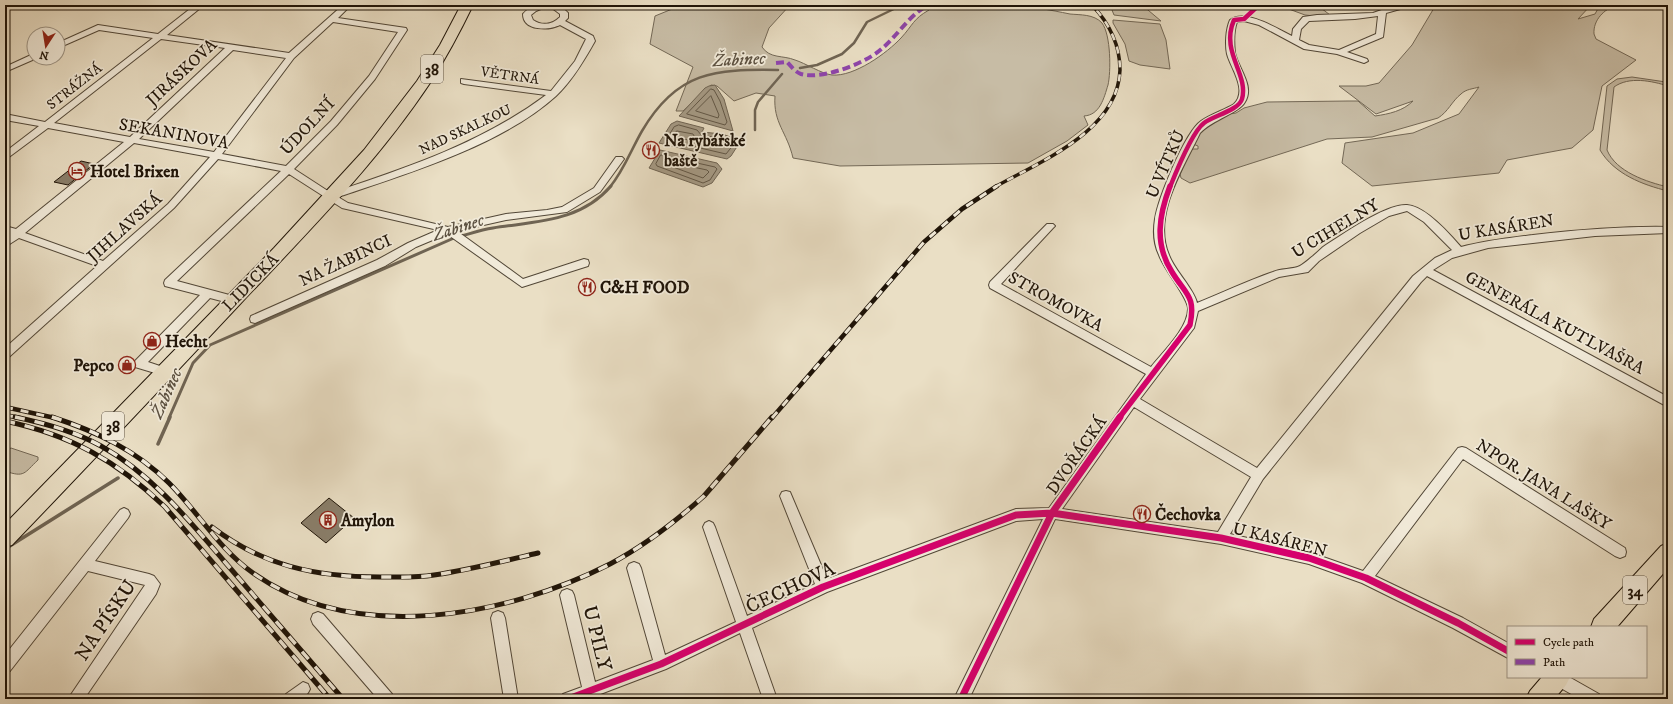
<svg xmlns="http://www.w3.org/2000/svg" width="1673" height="704" viewBox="0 0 1673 704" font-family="'IM FELL DW Pica',serif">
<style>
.green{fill:#c7bca5;stroke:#736856}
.water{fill:#a59a85;stroke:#6f6453}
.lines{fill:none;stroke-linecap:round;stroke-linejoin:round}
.shore{stroke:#625746;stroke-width:1}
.stream-far2{stroke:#6f6453;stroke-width:2.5}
.stream-far1{stroke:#6f6453;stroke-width:3}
.stream{stroke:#6f6453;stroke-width:3.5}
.building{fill:#897e6a;stroke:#1f1408}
.street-casing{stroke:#524737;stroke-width:2}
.primary-casing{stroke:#1f1408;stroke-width:2}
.street{fill:#f1ead9;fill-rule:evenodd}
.primary{fill:#eadfc5;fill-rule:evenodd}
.rail-far2-casing{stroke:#1f1408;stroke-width:3.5}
.rail-far1-casing{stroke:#1f1408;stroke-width:4.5}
.rail-casing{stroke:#1f1408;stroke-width:5}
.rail-far2{stroke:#f1ead9;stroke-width:2.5;stroke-dasharray:7;stroke-linecap:butt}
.rail-far1{stroke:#f1ead9;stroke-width:3;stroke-dasharray:8;stroke-linecap:butt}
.rail{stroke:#f1ead9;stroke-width:3.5;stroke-dasharray:10;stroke-linecap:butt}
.quiet{stroke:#8e44ad;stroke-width:4;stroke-dasharray:8 4;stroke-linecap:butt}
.cycleway-far2-casing{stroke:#f1ead9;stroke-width:6}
.cycleway-far1-casing{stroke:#f1ead9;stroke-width:8}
.cycleway-casing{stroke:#f1ead9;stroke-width:10}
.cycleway-far2{stroke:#d6006c;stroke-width:4.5}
.cycleway-far1{stroke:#d6006c;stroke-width:5.5}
.cycleway{stroke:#d6006c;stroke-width:7}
.labels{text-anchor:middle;stroke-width:3.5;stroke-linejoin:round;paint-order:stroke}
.far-street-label{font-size:14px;fill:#1f1408;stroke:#f1ead9}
.shield{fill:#f1ead9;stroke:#5e5447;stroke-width:1}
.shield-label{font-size:16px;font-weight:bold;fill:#1f1408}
.street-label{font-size:17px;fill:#1f1408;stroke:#f1ead9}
.poi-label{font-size:17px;font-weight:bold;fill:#1f1408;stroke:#f1ead9;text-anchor:start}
.water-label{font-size:18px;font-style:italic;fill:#5b5040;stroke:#f1ead9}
.near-street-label{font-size:20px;fill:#1f1408;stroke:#f1ead9}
</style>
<rect width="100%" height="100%" fill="#eadfc5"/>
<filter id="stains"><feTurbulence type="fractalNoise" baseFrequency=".005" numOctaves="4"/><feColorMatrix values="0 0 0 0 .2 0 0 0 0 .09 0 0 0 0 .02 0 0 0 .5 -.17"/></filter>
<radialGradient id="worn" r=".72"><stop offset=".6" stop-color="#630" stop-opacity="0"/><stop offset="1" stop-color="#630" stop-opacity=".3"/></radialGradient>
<!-- green -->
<path class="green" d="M682,5H790L769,28L762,47C770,59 783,55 795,60C805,63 822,74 832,75C854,77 887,53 901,38C913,25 913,19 929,10L918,5C948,5 979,4 1010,5C1030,6 1050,10 1070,14C1080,15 1094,14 1102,23C1111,35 1111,72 1108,85C1104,98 1100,115 1084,116L1088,125L1067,141L1028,163L840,166L793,158C787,132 773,123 775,96L756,93L734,101L717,86L711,85L683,111H676L693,67L650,44L655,16Z
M1110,5H1142L1161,21L1114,15Z
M1278,5H1317L1334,18L1305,15Z
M1444,5H1591L1578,19L1595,14L1600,5H1617C1604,9 1593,20 1594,34L1596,39L1636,60L1602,86L1593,130L1572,148L1507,160L1499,173L1372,186L1342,163L1345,143L1413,133L1459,114L1479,87C1473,89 1466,89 1461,94C1452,101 1448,112 1438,118L1372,137L1327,139L1190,183L1181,178L1180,174L1190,149H1198V146L1193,144L1199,133L1224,115L1236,113L1244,108L1267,102L1348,101H1358L1375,116C1389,114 1403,111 1413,101L1376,114L1339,86H1366L1379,83L1412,45L1434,8Z
M1113,20L1160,24L1166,40L1170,69L1140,65L1129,61L1125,44L1113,23Z
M1632,77L1666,82L1668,86C1652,81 1629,76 1614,87L1607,150C1616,172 1647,182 1668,187V191C1643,185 1614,174 1600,150L1607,86L1617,79Z
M11,448L38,457V460C24,473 25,478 5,471V451Z"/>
<!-- water -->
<path class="water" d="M715,85L724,99L733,131L679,116L705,88L709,86Z
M677,121L704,128L702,132L722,134L739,140L740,142L731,156L727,159L659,143L671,124Z
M660,150L717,163L722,169L712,183L703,187L649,168Z"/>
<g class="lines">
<!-- shore -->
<path class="shore" d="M711,89L714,90L720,101L727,122L725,125L687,114Z
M711,96L719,115L718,118L696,111Z
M679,125L697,130L702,136L716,137L733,142L734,144L726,154L666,140L674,127Z
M677,131L693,134L697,141L675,138L674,135Z
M661,155L715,167L717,169L710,180L703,183L657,166L656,164Z
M674,163L707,170L709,172L703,178L673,167L672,164Z"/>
<!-- stream-far2 -->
<path class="stream-far2" d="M800,68L817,65L842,54L854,43L867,22L902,5
M755,130V110L758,102L782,74
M610,187C624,170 631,150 642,131C677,71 715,69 778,70"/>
<!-- stream-far1 -->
<path class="stream-far1" d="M169,418L193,363L210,345L454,238C467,235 479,230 493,228C537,221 580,222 611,186"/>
<!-- stream -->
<path class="stream" d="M158,444L170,417
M5,549L118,478"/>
</g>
<!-- building -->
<path class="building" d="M81,161L94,164L68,185L54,182Z
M329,498L354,518L326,543L301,523Z"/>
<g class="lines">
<!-- street casing -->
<g class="street-casing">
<path id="street" d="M195,5H204L167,35L289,53L343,5H351L338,18L406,28L407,30L375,79L337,125L294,169L331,193C406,168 482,143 546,95L464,84L461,83V79L551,91L575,61L586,39L560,25C550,30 523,32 523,14C534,1 557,1 568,13V18L565,21L593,36L595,41C585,59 572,81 556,96C502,145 407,174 338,197L348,203L448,227L506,214L547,210L562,207L594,188L616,157H622L624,159L600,192L567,212L506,220L457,231L523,279L584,259L588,260L589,263L588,266L522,287L447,234L416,247L385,266L255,323L251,322L250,319L251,316L377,260L408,243L438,230L342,208L289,174L177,281L237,297L238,300L237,303L233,304L210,298L148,362L169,369L171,372L169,375L165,376L135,367L133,364L135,361L200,295L165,286L164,283L165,280L281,171L218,159L174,208L9,357L5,358V348L97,266L19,238L5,247V239L10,235L5,233V226L16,229L124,142L48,128L5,160V152L39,126L5,120V114L45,122L153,38L99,30L58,48V43L98,25L158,34ZM543,8H552L560,14V17C552,25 542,26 533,20L531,15L536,11ZM333,22L398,32L369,76L331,121L286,166L222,154L294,58ZM161,39L225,48L130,137L54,123ZM233,50L286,58L214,152L139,139ZM134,143L210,157L168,204L103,261L25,233Z
M1396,5L1411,6L1386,13L1383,37L1347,52L1367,59L1368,61L1364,63L1337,54L1304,49L1259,25L1244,21L1237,22C1234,30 1234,44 1235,53C1238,68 1255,86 1245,102C1239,113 1212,120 1200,133C1183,169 1152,215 1169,255C1175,271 1194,289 1197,303C1222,293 1247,281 1273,272C1281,268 1292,270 1300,266C1304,264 1318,252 1323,247C1342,235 1385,204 1407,205C1425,206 1449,233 1461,247C1484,241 1509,238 1533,235C1578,230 1623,226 1668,227V233L1595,236L1488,248L1452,258L1433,270L1668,397V407L1427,276L1421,282L1263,479L1230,534L1309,552L1363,571L1458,448L1462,447L1466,448L1625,548L1626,552L1625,556L1620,558L1615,556L1463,459L1375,576L1463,618L1508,643V658L1453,628L1362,583L1309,564L1221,544L1055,519L969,699H954L1043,519L1016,521L827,592L752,628L777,699H763L740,633L666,669L590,698L561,699L563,694L582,687L560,595L562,591L567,589L572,591L574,595L595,682L653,660L627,568L629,564L634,562L639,564L641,568L665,655L736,622L703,527L705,523L709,521L713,523L715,527L747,616L815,584L780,496L782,492L786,491L790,492L827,579L1016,509L1049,508L1146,374L990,288L989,285L990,282L1047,224H1053L1055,226L1053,228L1001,284L1151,367C1163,352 1189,327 1188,308C1187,296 1164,270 1159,255C1154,245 1153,231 1155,219C1158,199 1185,132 1201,121C1211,114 1224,110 1234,104C1248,90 1231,69 1227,54C1225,44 1226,29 1230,20C1244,8 1278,29 1292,36L1293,29L1303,17L1317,15L1373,13ZM1378,16L1376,34L1339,50L1309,45L1299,40L1301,29L1309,21L1355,19ZM1407,211L1424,222L1452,250L1435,258L1413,276L1257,468L1140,399L1194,328L1198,311L1279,277L1308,272L1319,261L1360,233L1389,216ZM1134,407L1251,477L1218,532L1062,509Z
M31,55H34V58H37L5,72V67Z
M124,508L128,510L130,514L128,518L95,561L149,574L154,576L160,584L156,594L84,699H68L145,585L88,571L10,671L5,673V655L120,510Z
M498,611L503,613L505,618L518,699H504L491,618L493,613Z
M318,612L323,614L392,694L394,699H378L313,624L311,619L313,614Z
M1548,677H1569L1599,694L1601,699H1580L1550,682Z
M303,682L308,684L310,689C305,701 295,699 284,699L286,694Z"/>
</g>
<!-- primary casing -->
<g class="primary-casing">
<path id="primary" d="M461,5H473C460,32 446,58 430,83C376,164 307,233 241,303C165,384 89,465 12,545L5,547V524L274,248L364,150L417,81L440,45Z
M1668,543V568L1617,627H1591L1594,619L1661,546Z
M1542,677H1570L1566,685L1554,699H1526L1530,691Z"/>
</g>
<!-- street -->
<use href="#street" class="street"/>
<!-- primary -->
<use href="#primary" class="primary"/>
<!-- rail-far2 casing -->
<g class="rail-far2-casing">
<path id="rail-far2" d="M995,187C1041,161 1118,131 1120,70C1120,45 1109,23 1092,5"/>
</g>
<!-- rail-far1 casing -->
<g class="rail-far1-casing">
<path id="rail-far1" d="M5,407L55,418
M5,415L20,418
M772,418L924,242L962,209L997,186"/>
</g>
<!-- rail casing -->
<g class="rail-casing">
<path id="rail" d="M15,417C44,423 74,431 101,446C150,473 188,519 224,561C264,607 303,653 343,699
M52,417C95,431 136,450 169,483C198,512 219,549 253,573C355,645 506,617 610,564C644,546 675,522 704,496L772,417
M5,421C71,435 117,461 165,507L330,699
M212,527C263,566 316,577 380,577C398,577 416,578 434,575C469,570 504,561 538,553"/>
</g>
<!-- rail-far2 -->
<use href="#rail-far2" class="rail-far2"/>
<!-- rail-far1 -->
<use href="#rail-far1" class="rail-far1"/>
<!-- rail -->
<use href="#rail" class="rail"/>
<!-- quiet -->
<path class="quiet" d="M776,63L787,62C791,66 795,72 801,74C821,80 863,64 879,51C897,37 907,17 928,5"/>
<!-- cycleway-far2 casing -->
<g class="cycleway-far2-casing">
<path id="cycleway-far2" d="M1170,187C1176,172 1192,132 1204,123C1213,116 1239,110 1242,99C1249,74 1220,52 1234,20L1244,19L1259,5"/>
</g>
<!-- cycleway-far1 casing -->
<g class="cycleway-far1-casing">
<path id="cycleway-far1" d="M1119,418L1190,325C1196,296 1186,295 1172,272C1154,244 1159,215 1170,186"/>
</g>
<!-- cycleway casing -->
<g class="cycleway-casing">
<path id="cycleway" d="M568,699L661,664L823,587L1016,515L1052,513L1221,538L1309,558L1366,578L1458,623L1508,651
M961,699L1052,513L1120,417"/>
</g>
<!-- cycleway-far2 -->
<use href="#cycleway-far2" class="cycleway-far2"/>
<!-- cycleway-far1 -->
<use href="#cycleway-far1" class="cycleway-far1"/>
<!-- cycleway -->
<use href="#cycleway" class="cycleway"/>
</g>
<!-- icons -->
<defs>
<g id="restaurant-ring" transform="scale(0.9)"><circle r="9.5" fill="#f1ead9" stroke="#8f2418" stroke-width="1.5"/><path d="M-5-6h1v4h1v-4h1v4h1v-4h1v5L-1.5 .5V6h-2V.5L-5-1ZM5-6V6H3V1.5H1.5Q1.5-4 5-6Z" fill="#8f2418"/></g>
<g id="hotel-ring" transform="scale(0.9)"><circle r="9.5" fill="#f1ead9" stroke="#8f2418" stroke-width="1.5"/><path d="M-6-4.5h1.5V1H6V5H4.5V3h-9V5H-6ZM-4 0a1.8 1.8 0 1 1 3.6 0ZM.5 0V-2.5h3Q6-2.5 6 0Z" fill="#8f2418"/></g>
<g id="shop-ring" transform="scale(0.9)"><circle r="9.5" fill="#f1ead9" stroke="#8f2418" stroke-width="1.5"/><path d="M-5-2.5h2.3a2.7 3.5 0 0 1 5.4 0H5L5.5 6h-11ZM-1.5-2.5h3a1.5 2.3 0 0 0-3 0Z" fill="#8f2418"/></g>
<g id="building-ring" transform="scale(0.9)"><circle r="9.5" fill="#f1ead9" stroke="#8f2418" stroke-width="1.5"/><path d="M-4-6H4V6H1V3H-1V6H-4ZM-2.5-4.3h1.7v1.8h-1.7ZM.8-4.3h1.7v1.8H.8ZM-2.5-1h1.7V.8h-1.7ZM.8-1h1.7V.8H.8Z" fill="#8f2418"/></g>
</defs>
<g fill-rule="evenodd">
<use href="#restaurant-ring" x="651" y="150"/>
<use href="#hotel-ring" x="77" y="171"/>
<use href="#restaurant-ring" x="587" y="287"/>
<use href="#shop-ring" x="152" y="341"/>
<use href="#shop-ring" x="127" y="365"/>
<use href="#restaurant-ring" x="1142" y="514"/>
<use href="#building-ring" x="328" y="520"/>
</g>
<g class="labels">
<!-- far-street labels -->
<g class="far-street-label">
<text transform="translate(510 75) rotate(8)" y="5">VĚTRNÁ</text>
<text transform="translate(74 86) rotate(-38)" y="5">STRÁŽNÁ</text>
<text transform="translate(465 129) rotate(-25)" y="5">NAD SKALKOU</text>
</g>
<!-- shield labels -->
<g class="shield">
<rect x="421" y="55" width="22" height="28" rx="3"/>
<rect x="102" y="412" width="22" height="28" rx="3"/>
<rect x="1623" y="576" width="24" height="28" rx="3"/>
</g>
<g class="shield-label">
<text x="432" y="75">38</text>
<text x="113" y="432">38</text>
<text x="1635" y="596">34</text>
</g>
<!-- street labels -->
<g class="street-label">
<text transform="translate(181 72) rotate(-43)" y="6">JIRÁSKOVA</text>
<text transform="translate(307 126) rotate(-47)" y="6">ÚDOLNÍ</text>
<text transform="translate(174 133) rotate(10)" y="6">SEKANINOVA</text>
<text transform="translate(1165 164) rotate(-66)" y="6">U VÍTKŮ</text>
<text transform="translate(124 227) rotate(-42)" y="6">JIHLAVSKÁ</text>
<text transform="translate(1506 227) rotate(-9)" y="6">U KASÁREN</text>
<text transform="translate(1335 228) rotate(-31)" y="6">U CIHELNY</text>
<text transform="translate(345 260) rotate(-25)" y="6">NA ŽABINCI</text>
<text transform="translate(250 282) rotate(-46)" y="6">LIDICKÁ</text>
<text transform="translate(1056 301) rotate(29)" y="6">STROMOVKA</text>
<text transform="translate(1555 322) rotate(28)" y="6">GENERÁLA KUTLVAŠRA</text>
<text transform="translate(1076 455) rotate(-55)" y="6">DVOŘÁCKÁ</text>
<text transform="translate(1544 484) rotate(32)" y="6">NPOR. JANA LAŠKY</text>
<text transform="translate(1280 539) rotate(14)" y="6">U KASÁREN</text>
</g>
<!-- poi labels -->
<g class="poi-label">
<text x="664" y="146">Na rybářské<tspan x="664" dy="20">baště</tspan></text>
<text x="90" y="177">Hotel Brixen</text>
<text x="600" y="293">C&amp;H FOOD</text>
<text x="165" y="347">Hecht</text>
<text x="114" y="371" text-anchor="end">Pepco</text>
<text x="1155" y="520">Čechovka</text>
<text x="341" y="526">Amylon</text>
</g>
<!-- water labels -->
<g class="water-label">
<text transform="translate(739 59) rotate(-3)" y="6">Žabinec</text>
<text transform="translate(458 227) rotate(-18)" y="6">Žabinec</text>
<text transform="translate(166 393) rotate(-66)" y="6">Žabinec</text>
</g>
<!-- near-street labels -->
<g class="near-street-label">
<text transform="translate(790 587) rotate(-25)" y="7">ČECHOVA</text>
<text transform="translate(105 620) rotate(-56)" y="7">NA PÍSKU</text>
<text transform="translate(598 638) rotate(76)" y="7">U PILY</text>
</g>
</g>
<!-- margin -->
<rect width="1673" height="704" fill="none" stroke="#eadfc5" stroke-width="20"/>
<rect x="6" y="6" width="1661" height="692" fill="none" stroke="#1f1408" stroke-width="2"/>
<rect x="10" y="10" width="1653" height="684" fill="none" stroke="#1f1408"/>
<!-- legend -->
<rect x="1507" y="626" width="140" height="52" fill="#f1ead9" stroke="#9d9485"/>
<rect x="1515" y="639" width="20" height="6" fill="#d6006c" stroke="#9d9485"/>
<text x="1543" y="646" font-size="12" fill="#1f1408">Cycle path</text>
<rect x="1515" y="659" width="20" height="6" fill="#8e44ad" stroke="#9d9485"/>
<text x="1543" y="666" font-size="12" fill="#1f1408">Path</text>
<!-- north arrow -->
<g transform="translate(46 46) rotate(192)"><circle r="19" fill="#f1ead9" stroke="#9d9485"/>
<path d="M0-3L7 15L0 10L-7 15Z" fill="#8f2418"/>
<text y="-6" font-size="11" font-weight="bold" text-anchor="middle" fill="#1f1408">N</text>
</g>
<rect width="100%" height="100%" filter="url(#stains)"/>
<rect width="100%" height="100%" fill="url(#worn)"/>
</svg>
